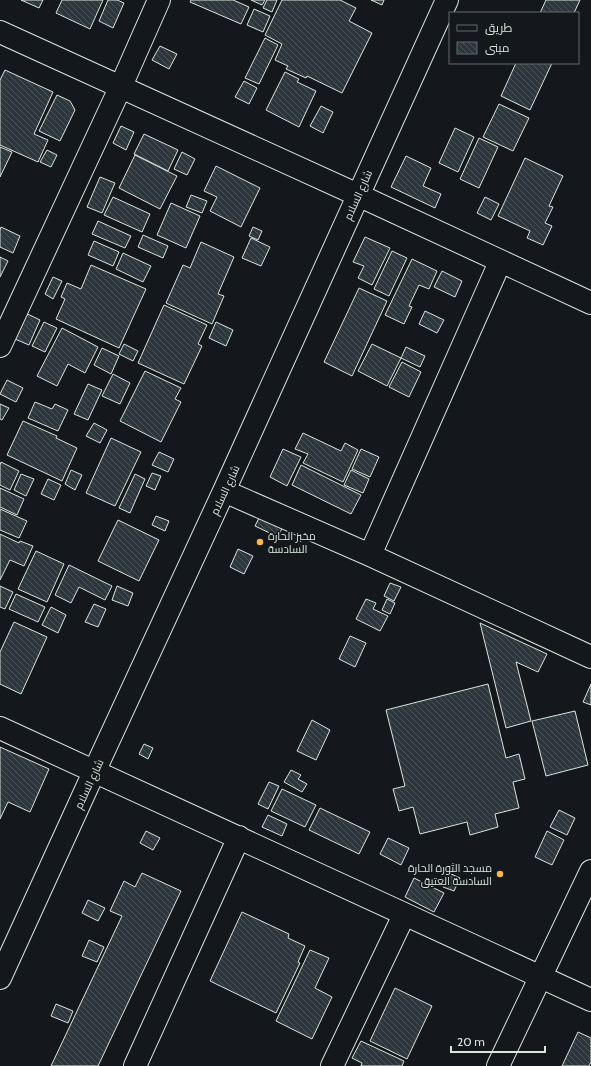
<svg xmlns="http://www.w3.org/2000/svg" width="591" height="1066" viewBox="0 0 591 1066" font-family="Cabin,Cairo,sans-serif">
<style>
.building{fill:url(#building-back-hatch);stroke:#d8e6dc}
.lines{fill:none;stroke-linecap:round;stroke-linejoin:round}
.street-casing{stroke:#d8e6dc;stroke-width:24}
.street{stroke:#14181c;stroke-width:22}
.poi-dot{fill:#ffb74d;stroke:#14181c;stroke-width:1.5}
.labels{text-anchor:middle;stroke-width:3;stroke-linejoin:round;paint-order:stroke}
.street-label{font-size:11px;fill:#d8e6dc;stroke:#14181c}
.poi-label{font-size:11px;fill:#d8e6dc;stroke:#14181c;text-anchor:start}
</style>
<defs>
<pattern id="building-back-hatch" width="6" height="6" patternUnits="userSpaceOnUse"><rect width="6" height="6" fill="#2c363c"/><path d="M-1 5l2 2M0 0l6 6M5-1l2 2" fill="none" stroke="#4a5358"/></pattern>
</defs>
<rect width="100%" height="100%" fill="#14181c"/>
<!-- building -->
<path class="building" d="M21,0H43L39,8Z
M62,0H103L90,29L56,13Z
M108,0H117L124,3L113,28L99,21Z
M191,0H233L249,7L241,24L190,2Z
M251,0H265L262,5Z
M267,0H277L272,12L263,8Z
M282,0H340L356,8L349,21L372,33L342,93L307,76L306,78L286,69L288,66L275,60L282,44L265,35Z
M371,0H384L382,5Z
M546,0H580L574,13H540Z
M254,9L270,16L263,32L247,25Z
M265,38L278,45L259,84L245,78Z
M160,46L177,54L169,69L152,60Z
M516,63H552L530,110L501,96Z
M5,70L53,92L34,134L48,140L38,162L0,145V80Z
M285,72L299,79L297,82L316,91L299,127L266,110Z
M244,81L257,88L249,104L235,97Z
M57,95L70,101L75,110L60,141L39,131Z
M499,104L529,118L513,151L483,137Z
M321,106L333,112L323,133L310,126Z
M121,126L134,132L126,150L113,143Z
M455,128L474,137L458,172L439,163Z
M144,134L178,150L168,171L134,154Z
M479,138L498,147L479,188L460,179Z
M0,147L12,152L0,177Z
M47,150L57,155L51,167L40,162Z
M182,152L195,159L187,175L174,169Z
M135,155L177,176L160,209L119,188Z
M406,156L431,168L423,186L441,194L435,208L391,187Z
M525,158L563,176L549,206L553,207L545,223L552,226L543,245L527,238L530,231L498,216Z
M216,166L260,188L241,227L210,211L217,197L204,191Z
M100,177L115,183L102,213L87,207Z
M191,195L207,201L202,213L186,207Z
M113,197L150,214L142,232L104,215Z
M485,197L499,204L491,220L477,213Z
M171,203L200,216L186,248L157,235Z
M98,221L131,236L125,248L92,234Z
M1,227L20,236L13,253L0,247V230Z
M253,227L262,231L258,240L249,236Z
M143,235L168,246L163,258L138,247Z
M365,237L390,248L372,285L358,278L364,266L353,262Z
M251,238L270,247L261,266L242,258Z
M94,241L119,252L113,266L88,255Z
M201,242L234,257L218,294L224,296L212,324L166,303L183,265L190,268Z
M392,251L407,258L389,296L374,289Z
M123,253L151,266L143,282L116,269Z
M0,257L8,261L0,277Z
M412,259L437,271L429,289L419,285L409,306L412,307L404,324L385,315Z
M91,265L146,289L119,348L56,319L65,299L61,297L67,283L81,289Z
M442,271L462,281L455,297L434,287Z
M53,277L62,281L53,299L45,294Z
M359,288L387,301L352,376L324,362Z
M164,305L207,325L198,344L202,346L184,384L138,363Z
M19,310L40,320L29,345L8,336Z
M425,311L444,320L437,333L419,324Z
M44,322L57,328L45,352L32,346Z
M216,322L233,330L226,346L209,338Z
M62,328L98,347L85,373L68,364L57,386L37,376Z
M124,344L138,351L133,361L119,354Z
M372,344L401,358L387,386L358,371Z
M406,347L425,356L420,367L401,358Z
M102,348L119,356L111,374L94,365Z
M402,362L421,372L409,397L389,387Z
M145,371L181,388L175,399L181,402L161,442L120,421Z
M113,374L130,383L120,404L102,396Z
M7,380L23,388L16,402L0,394Z
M88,384L102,390L88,420L74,414Z
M35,402L52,409L55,404L68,410L58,431L28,418Z
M0,404L9,408L2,420L0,419Z
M23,421L57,436L56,438L77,448L62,481L7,455Z
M94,423L107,430L100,443L86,436Z
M303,433L341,451L345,443L358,450L343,482L303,463L308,454L295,449Z
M111,438L141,452L115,506L86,493Z
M283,449L301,457L287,486L270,477Z
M361,449L379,457L370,477L352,469Z
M159,452L174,459L168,472L152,465Z
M1,462L19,471L10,490L0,485V465Z
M301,465L361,495L351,514L292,485Z
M71,470L82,475L75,490L65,484Z
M351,470L369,479L363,493L344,485Z
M152,473L161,476L155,490L146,486Z
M21,474L34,479L26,496L14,490Z
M135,474L145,479L130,513L119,508Z
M48,479L61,485L54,500L41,494Z
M0,488L24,499L17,515L0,507Z
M0,509L27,521L19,538L0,530Z
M261,514L284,524L278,537L255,526Z
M156,516L169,521L165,531L152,525Z
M118,520L159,540L139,581L98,561Z
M0,534L19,543L20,541L33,546L24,566L10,560L0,580Z
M238,549L253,556L244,574L230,567Z
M36,551L64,564L47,602L18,589Z
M69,565L112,586L105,600L79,587L71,603L55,595Z
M390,583L401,587L394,601L384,596Z
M0,586L13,592L5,609L0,607Z
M117,586L133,593L128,606L112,600Z
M16,594L45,607L38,622L9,609Z
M366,599L376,603L373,609L388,616L380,631L356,619Z
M387,599L395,603L390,614L382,610Z
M94,604L106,609L98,627L85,622Z
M51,607L66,615L58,633L42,625Z
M14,622L47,637L21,694L0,684V652Z
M480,623L547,654L538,672L516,662L531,721L506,728Z
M350,636L366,643L355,667L339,659Z
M488,684L506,758L519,754L525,779L513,782L519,808L495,814L498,827L470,835L467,822L420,834L413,807L399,811L393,789L405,786L386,710Z
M591,684V705L583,702Z
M575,711L588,765L546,776L532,721Z
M312,720L330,730L316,760L297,751Z
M144,744L153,748L148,759L139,754Z
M0,747L49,769L30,812L8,802L0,819Z
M291,770L301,775L298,779L307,784L302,792L284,782Z
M269,782L279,786L268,809L258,804Z
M282,789L316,805L305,827L271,811Z
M320,808L370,832L359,854L309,830Z
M559,810L575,818L567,835L550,827Z
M268,815L287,824L282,836L262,827Z
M146,831L160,838L153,850L140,843Z
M547,831L564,840L552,865L535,857Z
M388,838L409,848L401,865L380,854Z
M142,873L181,891L98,1066H51L122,916L110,911L124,881L135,887Z
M449,873L460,878L454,891L443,887Z
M414,878L444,893L434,912L405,897Z
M88,900L105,908L98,921L82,913Z
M242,912L289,934L288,938L305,946L298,962L300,963L276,1013L210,981Z
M89,940L104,947L97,962L82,956Z
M310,950L329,958L315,988L332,997L312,1039L276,1021Z
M395,988L432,1006L407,1059L370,1041Z
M56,1004L73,1011L68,1023L51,1016Z
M578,1032L591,1038V1062L589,1066H562Z
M361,1041L404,1061L402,1066H361L362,1063L352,1058Z"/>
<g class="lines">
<!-- street casing -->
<g class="street-casing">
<path id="street" d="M0,32L358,195L591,303
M0,346L121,86L159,0
M224,491L370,555L591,657
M370,555L500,262
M0,728L591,1000
M0,978L94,772L224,491L447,0
M135,1066L239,837
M332,1066L404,915
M498,1066L591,871"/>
</g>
<!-- street -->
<use href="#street" class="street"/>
</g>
<!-- markers -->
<g class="poi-dot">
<circle cx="260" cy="542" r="4"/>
<circle cx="500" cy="874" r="4"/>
</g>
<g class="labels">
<!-- street labels -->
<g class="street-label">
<text transform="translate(358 195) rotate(-66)" y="4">شارع السلام</text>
<text transform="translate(225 490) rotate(-65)" y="4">شارع السلام</text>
<text transform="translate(89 784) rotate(-65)" y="4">شارع السلام</text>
</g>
<!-- poi labels -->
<g class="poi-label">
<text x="268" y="540">مخبز الحارة<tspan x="268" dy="13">السادسة</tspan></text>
<text x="492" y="872" text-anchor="end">مسجد الثورة الحارة<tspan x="492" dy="13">السادسة العتيق</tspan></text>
</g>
</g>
<!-- legend -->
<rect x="449" y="12" width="130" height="52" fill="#14181c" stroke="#626a69"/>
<rect x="457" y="25" width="20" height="6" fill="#14181c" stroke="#626a69"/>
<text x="485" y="32" font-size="12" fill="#d8e6dc">طريق</text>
<rect x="457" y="42" width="20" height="12" fill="url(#building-back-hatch)" stroke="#626a69"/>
<text x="485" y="52" font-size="12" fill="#d8e6dc">مبنى</text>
<!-- scale -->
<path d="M451 1046v6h94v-6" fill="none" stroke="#d8e6dc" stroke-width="2"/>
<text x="457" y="1046" font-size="12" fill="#d8e6dc" stroke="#14181c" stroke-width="3" paint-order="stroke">20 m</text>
</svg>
